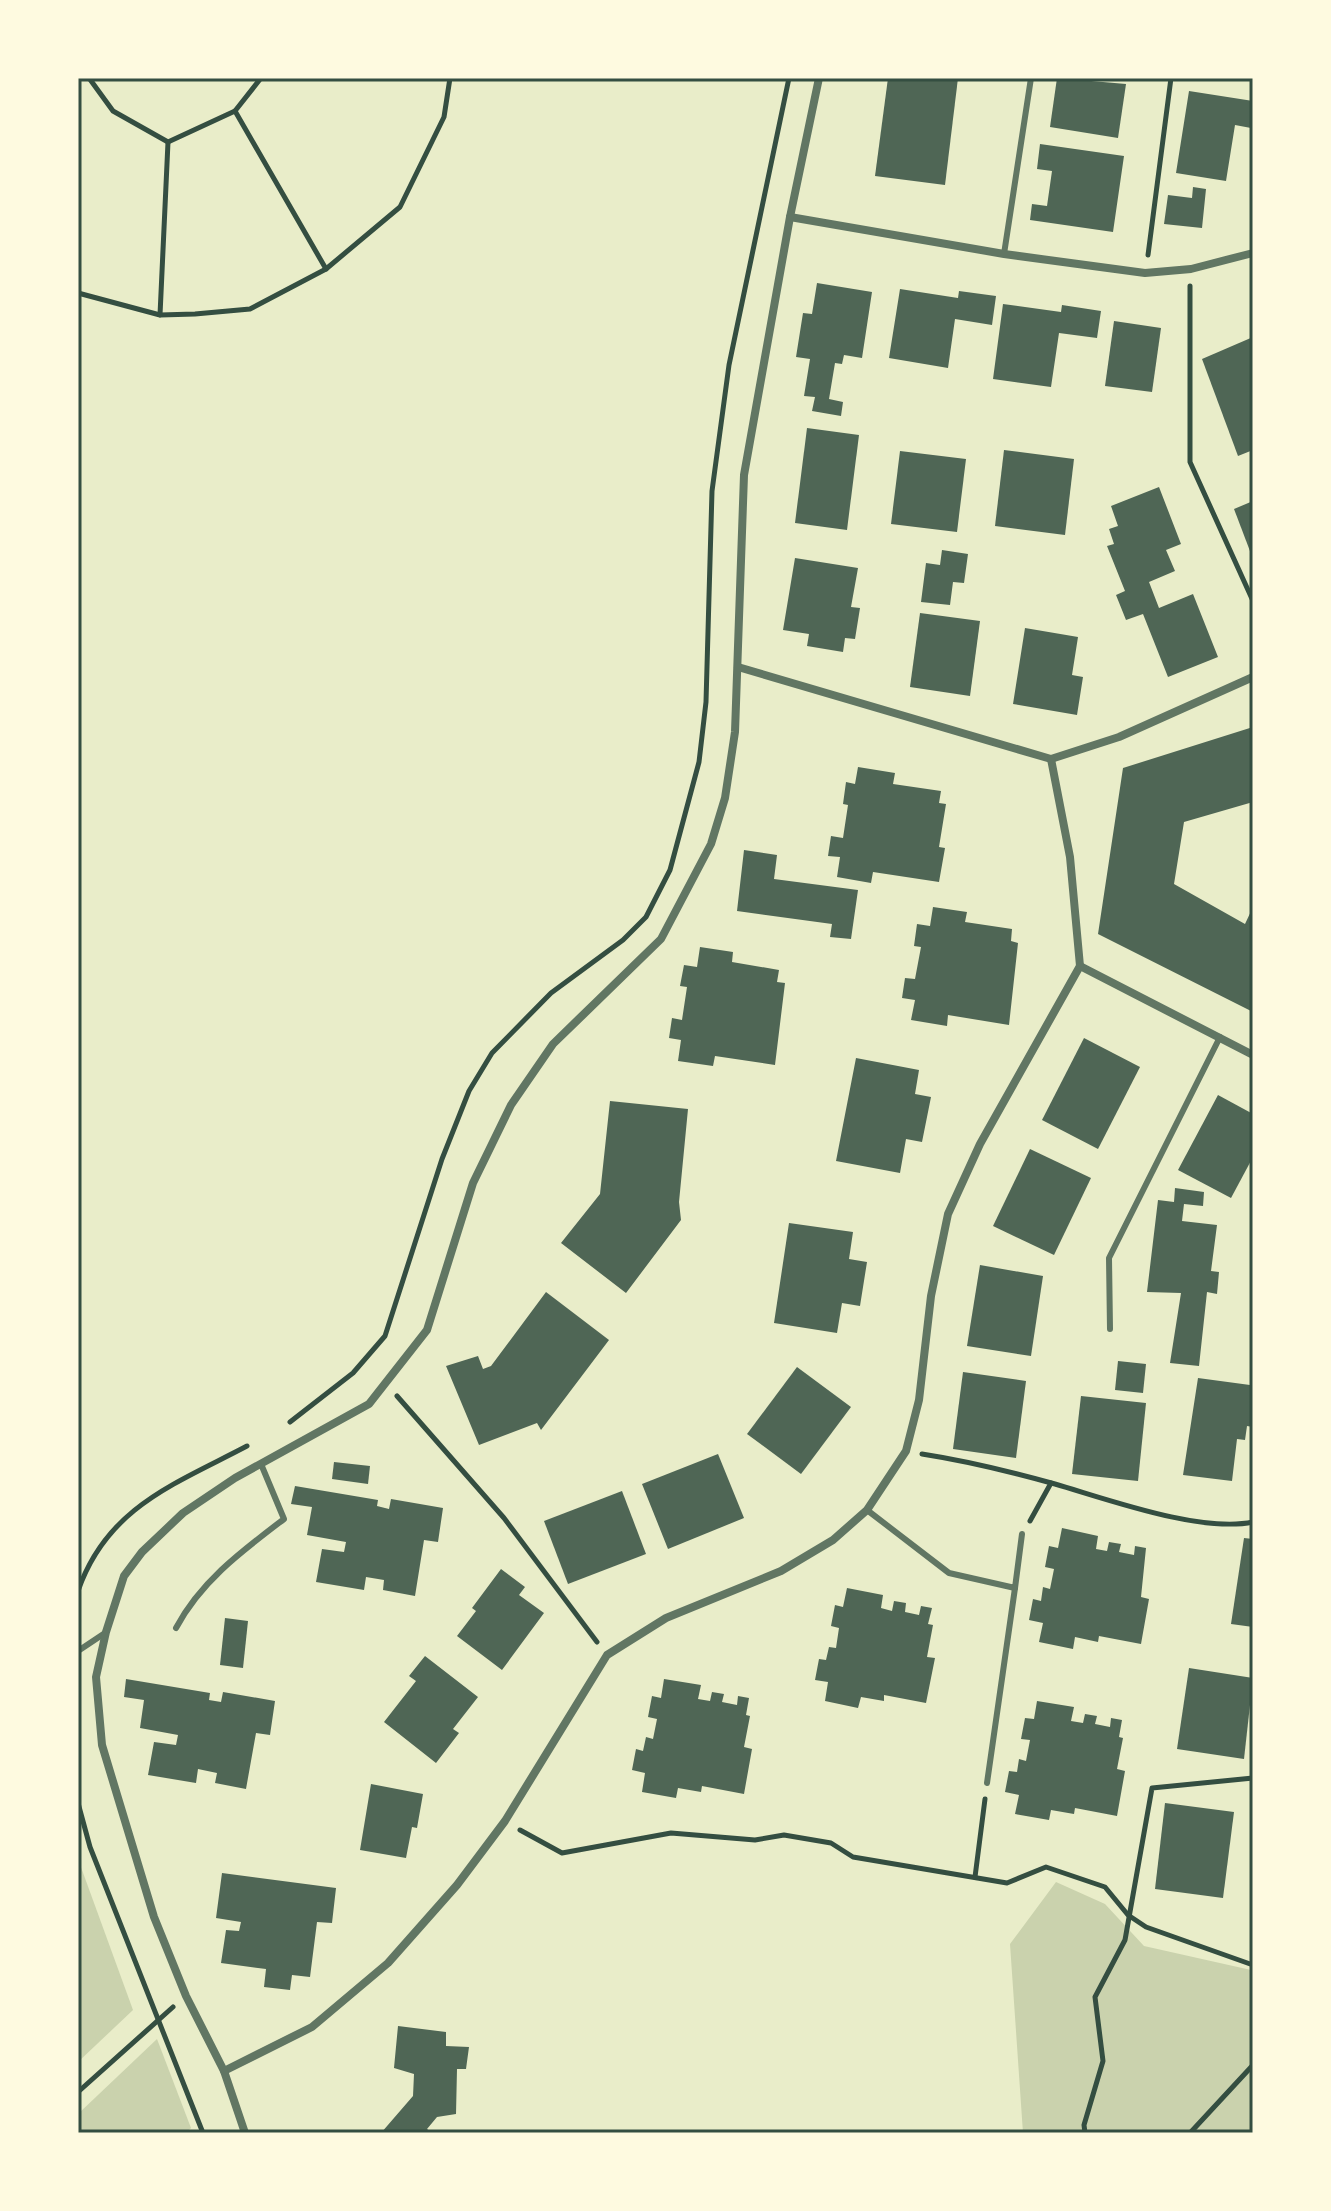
<svg xmlns="http://www.w3.org/2000/svg" width="1331" height="2211" font-family="Mulish,sans-serif">
<rect width="100%" height="100%" fill="#e9edc9"/>
<!-- green -->
<g fill="#cad2ad">
<path d="M 78,1859 L 133,2010 L 78,2062 Z"/>
<path d="M 1056,1882 L 1105,1904 L 1144,1946 L 1251,1970 L 1253,2133 L 1023,2133 L 1010,1944 Z"/>
<path d="M 157,2039 L 191,2128 L 186,2133 L 78,2133 L 78,2114 Z"/>
</g>
<!-- building -->
<g fill="#4f6655">
<path d="M 888,78 L 958,78 L 945,185 L 875,176 Z"/>
<path d="M 1057,78 L 1126,84 L 1118,138 L 1050,127 Z"/>
<path d="M 1189,91 L 1253,101 L 1251,128 L 1235,125 L 1226,181 L 1176,173 Z"/>
<path d="M 1040,144 L 1124,156 L 1113,232 L 1030,220 L 1032,204 L 1047,206 L 1052,171 L 1037,169 Z"/>
<path d="M 1193,187 L 1206,189 L 1202,228 L 1164,224 L 1168,195 L 1192,198 Z"/>
<path d="M 817,283 L 872,292 L 862,358 L 844,355 L 842,364 L 835,363 L 829,399 L 843,402 L 841,416 L 812,411 L 815,397 L 804,396 L 810,359 L 796,357 L 803,313 L 812,314 Z"/>
<path d="M 900,289 L 958,298 L 959,291 L 996,296 L 992,325 L 955,319 L 948,368 L 889,358 Z"/>
<path d="M 1003,304 L 1061,312 L 1062,305 L 1101,311 L 1097,338 L 1059,333 L 1051,387 L 993,379 Z"/>
<path d="M 1114,321 L 1161,328 L 1152,392 L 1105,386 Z"/>
<path d="M 1253,337 L 1253,450 L 1238,456 L 1202,359 Z"/>
<path d="M 807,428 L 859,435 L 847,530 L 795,523 Z"/>
<path d="M 1004,450 L 1074,459 L 1065,535 L 995,526 Z"/>
<path d="M 900,451 L 966,459 L 957,532 L 891,524 Z"/>
<path d="M 1159,487 L 1181,544 L 1166,550 L 1175,571 L 1149,582 L 1159,608 L 1193,594 L 1218,657 L 1168,677 L 1143,614 L 1126,620 L 1116,595 L 1125,591 L 1107,546 L 1114,544 L 1109,529 L 1118,526 L 1111,506 Z"/>
<path d="M 1253,501 L 1253,559 L 1234,509 Z"/>
<path d="M 942,550 L 968,554 L 964,583 L 953,582 L 950,605 L 921,602 L 926,563 L 940,565 Z"/>
<path d="M 795,558 L 858,568 L 851,607 L 860,608 L 855,639 L 845,638 L 843,652 L 807,646 L 809,634 L 783,630 Z"/>
<path d="M 920,613 L 980,621 L 970,696 L 910,687 Z"/>
<path d="M 1025,628 L 1078,637 L 1072,675 L 1083,677 L 1077,715 L 1013,704 Z"/>
<path d="M 1253,727 L 1253,802 L 1184,822 L 1174,884 L 1245,924 L 1253,907 L 1253,1012 L 1098,934 L 1123,768 Z"/>
<path d="M 858,767 L 895,773 L 893,784 L 941,791 L 939,803 L 946,804 L 939,847 L 945,848 L 939,882 L 873,872 L 871,883 L 837,877 L 840,857 L 828,856 L 831,836 L 843,838 L 848,805 L 843,804 L 846,782 L 855,784 Z"/>
<path d="M 744,850 L 777,855 L 774,879 L 858,890 L 851,939 L 830,937 L 832,924 L 737,911 Z"/>
<path d="M 933,907 L 967,912 L 965,922 L 1012,929 L 1011,941 L 1018,943 L 1009,1025 L 948,1015 L 947,1026 L 911,1020 L 915,1000 L 902,998 L 905,978 L 915,979 L 921,947 L 914,946 L 917,924 L 930,926 Z"/>
<path d="M 700,947 L 733,952 L 732,962 L 779,970 L 777,982 L 785,983 L 775,1065 L 715,1056 L 713,1066 L 678,1061 L 681,1040 L 669,1038 L 672,1018 L 682,1020 L 687,987 L 680,986 L 684,965 L 697,967 Z"/>
<path d="M 1084,1038 L 1140,1067 L 1098,1149 L 1042,1120 Z"/>
<path d="M 856,1058 L 919,1070 L 915,1094 L 931,1097 L 922,1142 L 906,1139 L 900,1173 L 836,1161 Z"/>
<path d="M 1218,1095 L 1253,1114 L 1253,1157 L 1231,1198 L 1178,1170 Z"/>
<path d="M 610,1101 L 688,1109 L 679,1202 L 681,1220 L 626,1293 L 561,1243 L 600,1194 Z"/>
<path d="M 1030,1149 L 1091,1178 L 1054,1255 L 993,1226 Z"/>
<path d="M 1175,1188 L 1204,1192 L 1203,1206 L 1184,1204 L 1182,1221 L 1217,1225 L 1211,1271 L 1219,1272 L 1217,1294 L 1207,1292 L 1199,1366 L 1170,1363 L 1181,1293 L 1147,1292 L 1158,1200 L 1174,1202 Z"/>
<path d="M 789,1223 L 853,1232 L 849,1259 L 867,1262 L 860,1306 L 842,1303 L 837,1333 L 774,1323 Z"/>
<path d="M 980,1265 L 1043,1276 L 1031,1356 L 967,1346 Z"/>
<path d="M 546,1292 L 609,1340 L 541,1430 L 537,1423 L 479,1445 L 446,1366 L 478,1356 L 483,1369 L 491,1366 Z"/>
<path d="M 1118,1361 L 1146,1364 L 1143,1393 L 1115,1390 Z"/>
<path d="M 797,1367 L 851,1407 L 801,1474 L 747,1434 Z"/>
<path d="M 963,1372 L 1026,1381 L 1016,1458 L 953,1449 Z"/>
<path d="M 1198,1378 L 1250,1385 L 1253,1427 L 1247,1426 L 1245,1440 L 1237,1439 L 1232,1481 L 1183,1475 Z"/>
<path d="M 1081,1396 L 1146,1403 L 1138,1481 L 1072,1474 Z"/>
<path d="M 718,1454 L 744,1518 L 668,1549 L 642,1484 Z"/>
<path d="M 334,1462 L 370,1466 L 368,1484 L 332,1479 Z"/>
<path d="M 295,1486 L 378,1500 L 377,1506 L 389,1509 L 391,1499 L 443,1508 L 438,1542 L 424,1540 L 415,1596 L 383,1590 L 384,1580 L 366,1577 L 364,1590 L 316,1582 L 322,1549 L 344,1552 L 346,1542 L 307,1535 L 312,1507 L 291,1504 Z"/>
<path d="M 622,1491 L 646,1554 L 568,1584 L 544,1521 Z"/>
<path d="M 1062,1528 L 1098,1536 L 1096,1549 L 1107,1551 L 1109,1542 L 1121,1544 L 1119,1552 L 1134,1555 L 1135,1546 L 1146,1548 L 1141,1597 L 1149,1599 L 1141,1644 L 1099,1636 L 1098,1642 L 1075,1637 L 1073,1649 L 1039,1642 L 1043,1623 L 1029,1620 L 1033,1599 L 1041,1601 L 1043,1587 L 1050,1589 L 1054,1569 L 1045,1567 L 1049,1546 L 1058,1548 Z"/>
<path d="M 1244,1538 L 1253,1539 L 1253,1627 L 1231,1624 Z"/>
<path d="M 501,1569 L 525,1587 L 519,1595 L 544,1613 L 502,1670 L 457,1636 L 476,1611 L 472,1608 Z"/>
<path d="M 847,1588 L 883,1595 L 881,1608 L 892,1611 L 894,1601 L 906,1603 L 905,1612 L 919,1615 L 921,1606 L 932,1608 L 928,1624 L 933,1625 L 927,1657 L 935,1658 L 926,1703 L 884,1695 L 884,1701 L 861,1697 L 858,1708 L 825,1701 L 828,1682 L 815,1680 L 819,1659 L 826,1660 L 829,1647 L 836,1648 L 839,1628 L 831,1626 L 835,1605 L 843,1607 Z"/>
<path d="M 225,1618 L 248,1621 L 243,1668 L 220,1665 Z"/>
<path d="M 425,1656 L 478,1697 L 453,1729 L 459,1733 L 436,1763 L 384,1722 L 416,1681 L 409,1676 Z"/>
<path d="M 1189,1668 L 1253,1678 L 1244,1759 L 1177,1749 Z"/>
<path d="M 126,1679 L 210,1693 L 209,1700 L 221,1702 L 223,1692 L 275,1701 L 270,1735 L 256,1733 L 246,1789 L 215,1783 L 217,1773 L 198,1769 L 196,1783 L 148,1775 L 154,1742 L 176,1745 L 178,1735 L 140,1728 L 144,1700 L 124,1697 Z"/>
<path d="M 664,1679 L 701,1685 L 698,1699 L 710,1701 L 712,1692 L 724,1694 L 722,1702 L 737,1705 L 738,1696 L 749,1698 L 746,1715 L 750,1716 L 744,1747 L 752,1749 L 744,1794 L 702,1786 L 701,1792 L 678,1788 L 676,1798 L 642,1792 L 645,1773 L 632,1770 L 636,1749 L 643,1751 L 646,1737 L 653,1739 L 657,1719 L 648,1717 L 652,1696 L 661,1698 Z"/>
<path d="M 1037,1701 L 1074,1707 L 1071,1721 L 1083,1723 L 1085,1714 L 1097,1716 L 1095,1724 L 1110,1727 L 1111,1718 L 1122,1720 L 1119,1737 L 1123,1738 L 1117,1769 L 1125,1771 L 1117,1816 L 1075,1808 L 1074,1814 L 1051,1810 L 1049,1820 L 1015,1814 L 1019,1795 L 1005,1792 L 1009,1771 L 1017,1772 L 1019,1759 L 1026,1761 L 1030,1740 L 1021,1739 L 1025,1718 L 1034,1719 Z"/>
<path d="M 371,1784 L 423,1794 L 417,1828 L 412,1827 L 406,1858 L 360,1850 Z"/>
<path d="M 1165,1803 L 1234,1812 L 1223,1898 L 1155,1889 Z"/>
<path d="M 222,1873 L 336,1888 L 332,1923 L 317,1922 L 310,1977 L 292,1975 L 290,1990 L 264,1987 L 266,1969 L 221,1963 L 226,1930 L 239,1931 L 241,1922 L 216,1918 Z"/>
<path d="M 398,2026 L 446,2032 L 446,2046 L 469,2047 L 466,2069 L 457,2069 L 456,2114 L 437,2117 L 427,2129 L 432,2133 L 381,2133 L 413,2096 L 414,2074 L 394,2068 Z"/>
</g>
<g fill="none" stroke-linecap="round" stroke-linejoin="round">
<!-- path -->
<g stroke="#344e41" stroke-width="5">
<path d="M 89,78 L 113,111 L 168,142 L 235,111 L 261,78"/>
<path d="M 235,111 L 326,269"/>
<path d="M 1148,255 L 1171,78"/>
<path d="M 1190,286 L 1190,462 L 1253,601"/>
<path d="M 78,293 L 160,315 L 195,314 L 250,309 L 326,269 L 400,207 L 444,117 L 450,78"/>
<path d="M 160,315 L 168,142"/>
<path d="M 397,1396 L 504,1518 L 597,1642"/>
<path d="M 290,1422 L 353,1373 L 385,1336 L 442,1159 L 469,1091 L 492,1053 L 551,993 L 623,940 L 646,917 L 670,870 L 699,762 L 706,702 L 712,491 L 729,365 L 789,78"/>
<path d="M 922,1454 C 967,1461 1012,1472 1055,1484 C 1107,1499 1200,1533 1253,1522"/>
<path d="M 1030,1521 L 1051,1483"/>
<path d="M 78,1591 C 107,1507 175,1484 247,1446"/>
<path d="M 78,1803 L 90,1847 L 203,2133"/>
<path d="M 520,1830 L 562,1853 L 671,1833 L 755,1840 L 784,1835 L 831,1843 L 853,1857 L 1007,1883 L 1046,1867 L 1105,1887 L 1128,1915 L 1146,1927 L 1253,1965"/>
<path d="M 975,1877 L 985,1799"/>
<path d="M 78,2092 L 173,2007"/>
<path d="M 1085,2133 L 1084,2125 L 1103,2061 L 1095,1997 L 1125,1940 L 1152,1788 L 1253,1778"/>
<path d="M 1190,2133 L 1253,2065"/>
</g>
<!-- service -->
<g stroke="#617663" stroke-width="6">
<path d="M 1004,254 L 1031,78"/>
<path d="M 1110,1329 L 1109,1258 L 1220,1037"/>
<path d="M 867,1510 L 949,1573 L 1015,1588 L 1022,1534"/>
<path d="M 176,1628 C 201,1581 242,1551 284,1519 L 261,1464"/>
<path d="M 78,1651 L 105,1633"/>
<path d="M 987,1783 L 1015,1588"/>
</g>
<!-- minor -->
<g stroke="#617663" stroke-width="8">
<path d="M 790,217 L 1004,254 L 1145,273 L 1191,269 L 1253,253"/>
<path d="M 738,667 L 1051,759 L 1119,737 L 1253,677"/>
<path d="M 1080,966 L 1253,1055"/>
<path d="M 224,2071 L 312,2027 L 388,1963 L 457,1885 L 505,1821 L 607,1655 L 666,1618 L 781,1571 L 833,1540 L 867,1510 L 906,1451 L 919,1400 L 931,1296 L 948,1214 L 980,1144 L 1080,966 L 1070,857 L 1051,759"/>
<path d="M 245,2133 L 224,2071 L 186,1996 L 154,1917 L 102,1745 L 96,1677 L 106,1632 L 124,1576 L 142,1552 L 183,1513 L 235,1478 L 369,1404 L 427,1330 L 473,1183 L 511,1105 L 553,1044 L 661,939 L 711,844 L 725,798 L 735,732 L 744,475 L 790,217 L 819,78"/>
</g>
</g>
<!-- border -->
<rect width="1331" height="2211" fill="none" stroke="#fefae0" stroke-width="160"/>
<rect x="80" y="80" width="1171" height="2051" fill="none" stroke="#344e41" stroke-width="3"/>
</svg>
